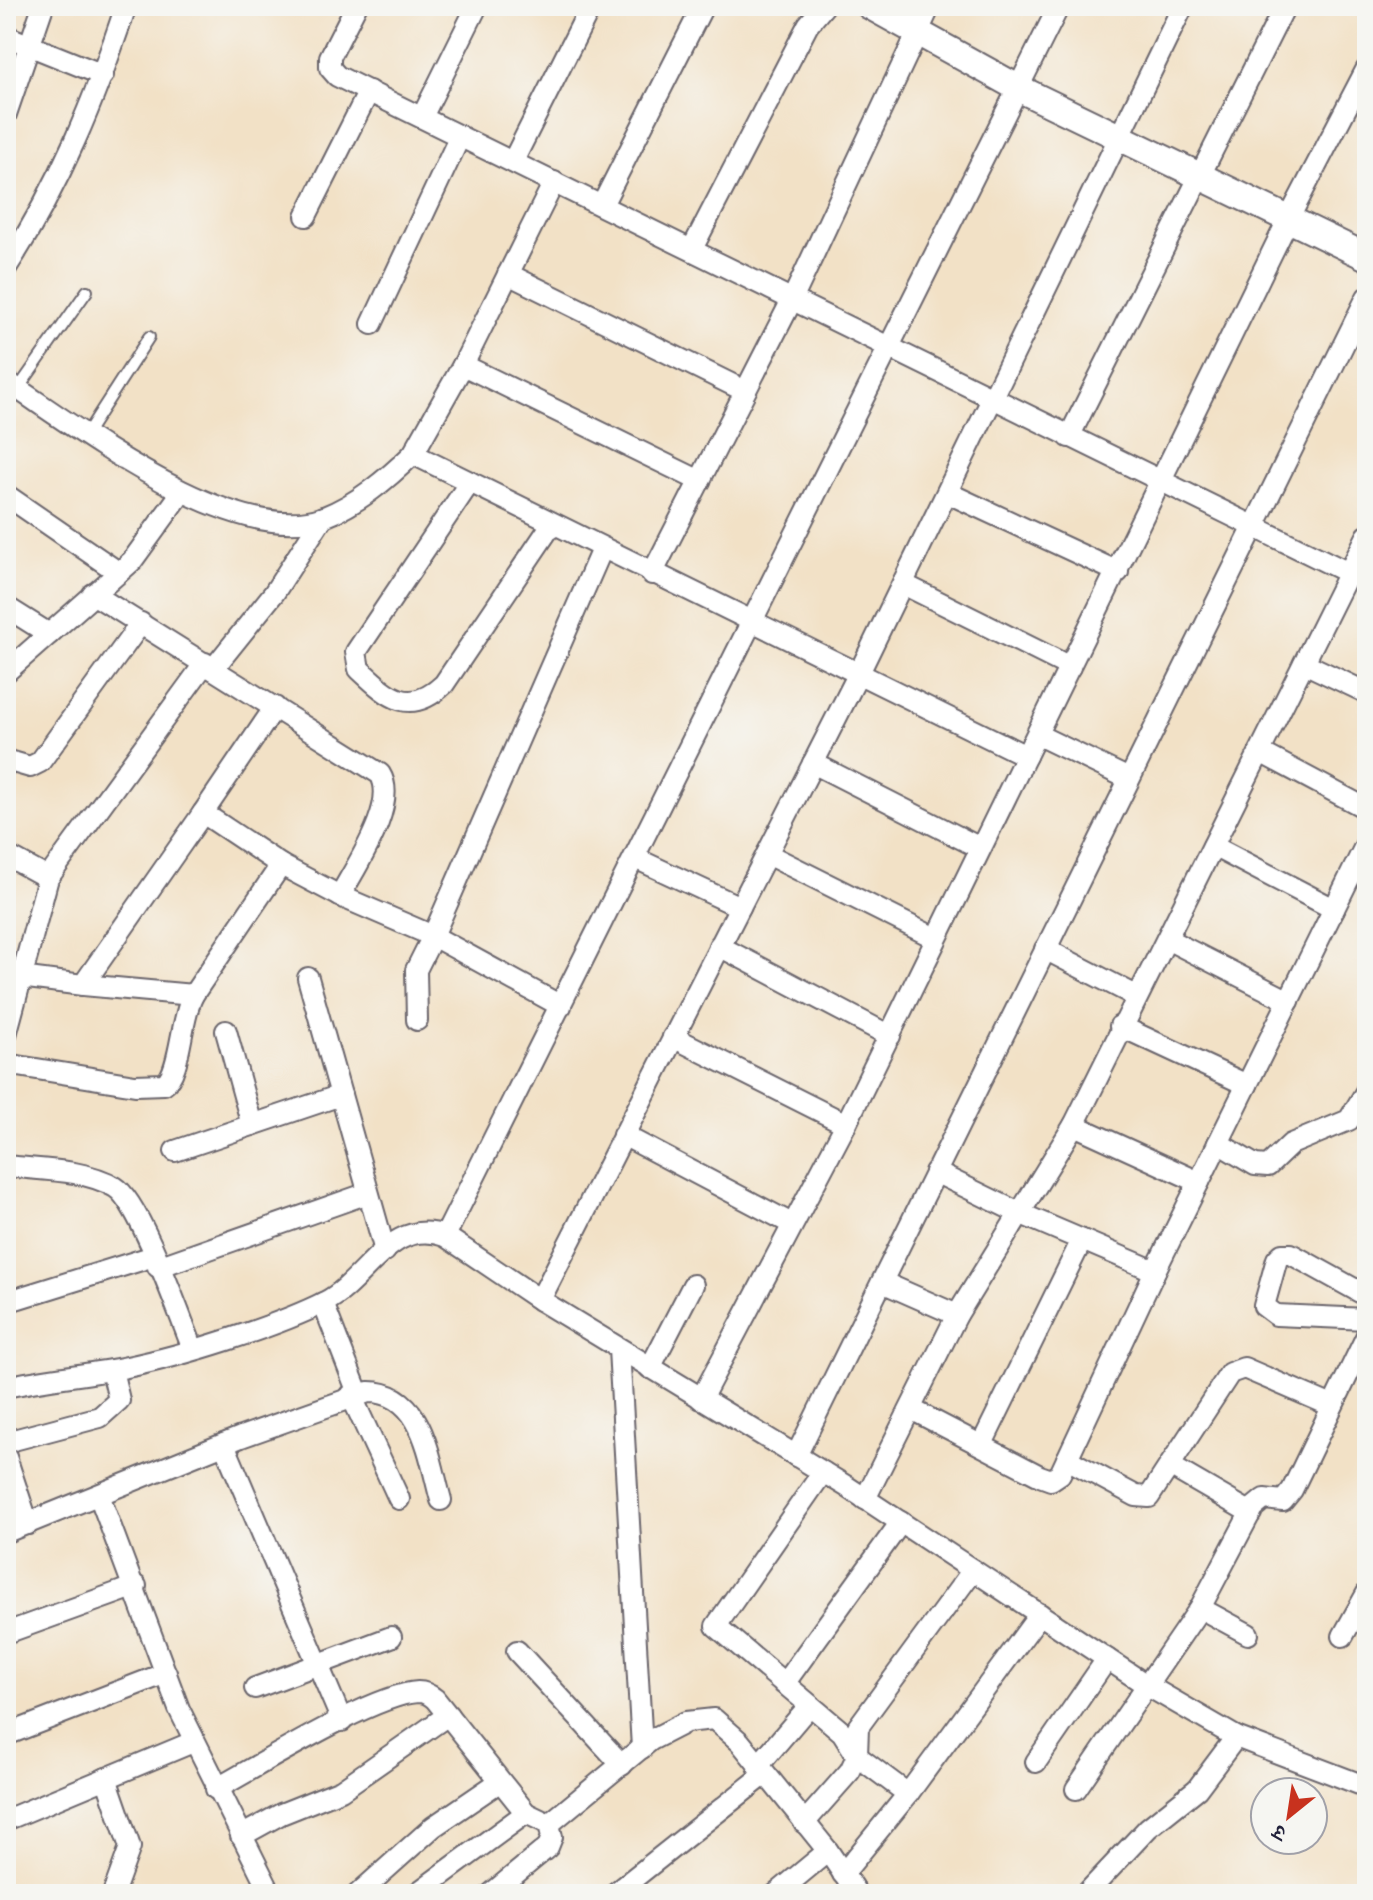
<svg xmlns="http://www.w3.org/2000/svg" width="1373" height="1900" font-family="'IM FELL DW Pica','Noto Serif Devanagari',serif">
<rect width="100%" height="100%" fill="#f6f6f2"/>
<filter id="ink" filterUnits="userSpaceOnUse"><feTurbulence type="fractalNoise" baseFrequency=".0125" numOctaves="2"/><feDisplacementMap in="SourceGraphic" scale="16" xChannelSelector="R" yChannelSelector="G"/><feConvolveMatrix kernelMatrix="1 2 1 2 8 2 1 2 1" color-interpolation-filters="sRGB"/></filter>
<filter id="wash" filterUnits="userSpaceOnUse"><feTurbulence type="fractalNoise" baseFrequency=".006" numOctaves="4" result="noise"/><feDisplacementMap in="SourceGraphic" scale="32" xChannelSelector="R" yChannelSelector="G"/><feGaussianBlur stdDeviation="1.8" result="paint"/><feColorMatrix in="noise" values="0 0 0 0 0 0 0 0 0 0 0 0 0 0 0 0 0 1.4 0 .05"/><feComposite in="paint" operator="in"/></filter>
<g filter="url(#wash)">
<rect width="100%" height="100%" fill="#f2e1c6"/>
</g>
<g filter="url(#ink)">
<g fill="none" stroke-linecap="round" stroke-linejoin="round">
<!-- service casing -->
<g stroke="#6b656c" stroke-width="14">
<g id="service">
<path d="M 18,389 L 87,291"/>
<path d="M 87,433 L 149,337"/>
</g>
</g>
<!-- minor casing -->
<g stroke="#6b656c" stroke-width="24">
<g id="minor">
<path d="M 356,6 L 330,57 L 330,68 L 337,76 L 1367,582"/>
<path d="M 6,36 L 103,75"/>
<path d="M 6,114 L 43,6"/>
<path d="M 422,117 L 477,6"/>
<path d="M 513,161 L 591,6"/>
<path d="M 554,182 L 463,365 L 413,454 L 1026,756"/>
<path d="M 602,205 L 703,6"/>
<path d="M 306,216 L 369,91"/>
<path d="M 692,249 L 808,25 L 824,6"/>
<path d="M 6,268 C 60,185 95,99 126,6"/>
<path d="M 508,274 L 745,391"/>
<path d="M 372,324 L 460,136"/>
<path d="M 463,365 L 700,481"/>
<path d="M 6,381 C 79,429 234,549 324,517 C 358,504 388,478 413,454"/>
<path d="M 1069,437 L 1283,10"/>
<path d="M 470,482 L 356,652 L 359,669 C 389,697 409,717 444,684 L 552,524"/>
<path d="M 948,493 L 1118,572"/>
<path d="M 6,495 L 118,572"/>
<path d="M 652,574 L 793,298 L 930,6"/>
<path d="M 903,584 L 1070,667"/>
<path d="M 93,594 L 380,774 C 399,804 355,867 340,896 L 433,936 L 416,970 L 417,1020"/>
<path d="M 6,607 L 49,634"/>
<path d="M 1304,663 L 1367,693"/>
<path d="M 213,669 L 274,593 L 323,517"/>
<path d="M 6,672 L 132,561 L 182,492"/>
<path d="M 275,707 L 203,813 L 281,865 L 340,896"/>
<path d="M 1038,735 L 1129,779"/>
<path d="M 1260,752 L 1367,809"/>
<path d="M 6,760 L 30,767 L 40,762 L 141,623"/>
<path d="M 813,763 L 980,848"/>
<path d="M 1213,846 L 1334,909"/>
<path d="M 767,854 L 935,938"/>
<path d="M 6,855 L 48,878"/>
<path d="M 635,858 L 740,907"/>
<path d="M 1167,939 L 1289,1001"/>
<path d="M 719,946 L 890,1036"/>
<path d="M 1045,949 L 1136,996"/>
<path d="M 20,977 L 83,985 L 203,813"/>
<path d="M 308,978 L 385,1251"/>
<path d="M 83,985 L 193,995 L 281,865"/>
<path d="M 561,1006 L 433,936 L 602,549"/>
<path d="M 1120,1026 L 1247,1085"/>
<path d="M 226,1031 L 252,1125"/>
<path d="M 6,1035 L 48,878 L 205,663"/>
<path d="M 673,1037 L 846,1124 L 1289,218 L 1366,70"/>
<path d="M 6,1064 L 135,1085 L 164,1084 C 181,1073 180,1020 193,995"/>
<path d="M 1074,1125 L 1199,1182"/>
<path d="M 623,1135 L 792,1224"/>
<path d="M 1218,1143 L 1255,1165 L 1268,1166 L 1291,1144 L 1349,1120 L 1367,1090"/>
<path d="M 175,1151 L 341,1095"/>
<path d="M 6,1166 C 41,1170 85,1169 115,1187 C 140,1202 180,1317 193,1349"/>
<path d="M 935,1172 L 1019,1213 L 1155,1271"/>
<path d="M 445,1236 L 1059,6"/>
<path d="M 158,1267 L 368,1193"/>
<path d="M 882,1282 L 957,1315"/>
<path d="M 1367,1296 L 1291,1254 L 1282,1254 L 1277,1259 L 1264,1306 L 1276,1315 L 1367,1319"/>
<path d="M 540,1300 L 858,675 L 1183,6"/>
<path d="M 6,1302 L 154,1256"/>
<path d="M 323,1303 L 358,1393"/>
<path d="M 619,1349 L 642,1748"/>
<path d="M 650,1368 L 693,1285"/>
<path d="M 6,1387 C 46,1378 87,1375 127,1367 C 182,1356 275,1327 325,1302 C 369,1279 390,1217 445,1236 L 540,1300 L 846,1486 L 1148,1686 L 1236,1737"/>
<path d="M 351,1395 L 399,1499"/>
<path d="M 701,1399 L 846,1124"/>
<path d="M 911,1409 L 1040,1476 L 1051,1480 L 1060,1474 L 1155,1271 L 1367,842"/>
<path d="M 6,1442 L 100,1417 L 119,1400 L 112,1370"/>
<path d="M 224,1444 L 342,1721"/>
<path d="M 982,1444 L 1082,1240"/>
<path d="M 796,1456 L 1367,297"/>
<path d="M 6,1457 L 28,1524"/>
<path d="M 1067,1459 L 1136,1496 L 1149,1497 L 1230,1373 L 1244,1368 L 1332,1406"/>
<path d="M 1170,1466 L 1251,1513"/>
<path d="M 823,1472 L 716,1626 L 842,1732 L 857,1756 L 908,1794"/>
<path d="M 99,1495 L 179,1709 L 271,1894"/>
<path d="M 865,1499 L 957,1315 L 1074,1125 L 1367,536"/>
<path d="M 6,1532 L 241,1437 L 368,1392 C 423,1391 429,1458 441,1500"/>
<path d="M 1200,1608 L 1248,1634"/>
<path d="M 6,1633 L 136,1586"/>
<path d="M 1343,1636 L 1367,1593"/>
<path d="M 517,1651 L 622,1765"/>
<path d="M 784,1684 L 901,1522"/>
<path d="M 255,1688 L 391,1637"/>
<path d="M 6,1735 L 166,1673"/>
<path d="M 1036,1762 L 1107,1659"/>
<path d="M 758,1766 L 809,1706"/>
<path d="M 106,1778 L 130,1847 L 113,1894"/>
<path d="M 216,1789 C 260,1765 374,1694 418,1692 C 425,1692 429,1694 435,1699 L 526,1813 L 549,1824 L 651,1740 L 686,1722 L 714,1719 L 740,1742 L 828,1851 L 857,1894"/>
<path d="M 1076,1789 L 1200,1608 L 1253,1508 L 1264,1499 L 1283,1501 L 1292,1490 L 1367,1335"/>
<path d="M 6,1820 L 193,1742"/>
<path d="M 804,1823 L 850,1771 L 857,1756 L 858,1727 L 973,1570"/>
<path d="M 241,1836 L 281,1814 L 341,1790 L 448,1715"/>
<path d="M 843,1874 L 908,1794 L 1040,1614"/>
<path d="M 358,1894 L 433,1827 L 499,1782"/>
<path d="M 416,1894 L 526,1813"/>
<path d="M 491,1894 L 548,1847 L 552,1837 L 549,1824"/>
<path d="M 614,1894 L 764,1775"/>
<path d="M 776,1894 L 828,1851"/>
<path d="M 1086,1894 L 1148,1828 L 1197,1789 L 1236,1737 L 1367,1787"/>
</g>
</g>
<!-- tertiary casing -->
<g stroke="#6b656c" stroke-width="30">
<path id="tertiary" d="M 870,6 L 1020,89 L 1367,257"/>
</g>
<!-- service -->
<use href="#service" stroke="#fff" stroke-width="10"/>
<!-- minor -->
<use href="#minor" stroke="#fff" stroke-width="20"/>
<!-- tertiary -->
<use href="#tertiary" stroke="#fff" stroke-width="26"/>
</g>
</g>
<!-- margin -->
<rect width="1373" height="1900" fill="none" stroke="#f6f6f2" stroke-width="32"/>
<!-- north arrow -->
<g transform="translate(1289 1816) rotate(210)"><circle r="38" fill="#f6f6f2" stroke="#a1a1a9" stroke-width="2"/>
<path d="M0-6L14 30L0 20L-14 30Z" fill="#c8321e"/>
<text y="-12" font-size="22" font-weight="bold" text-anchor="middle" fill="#22223b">उ</text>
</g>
</svg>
